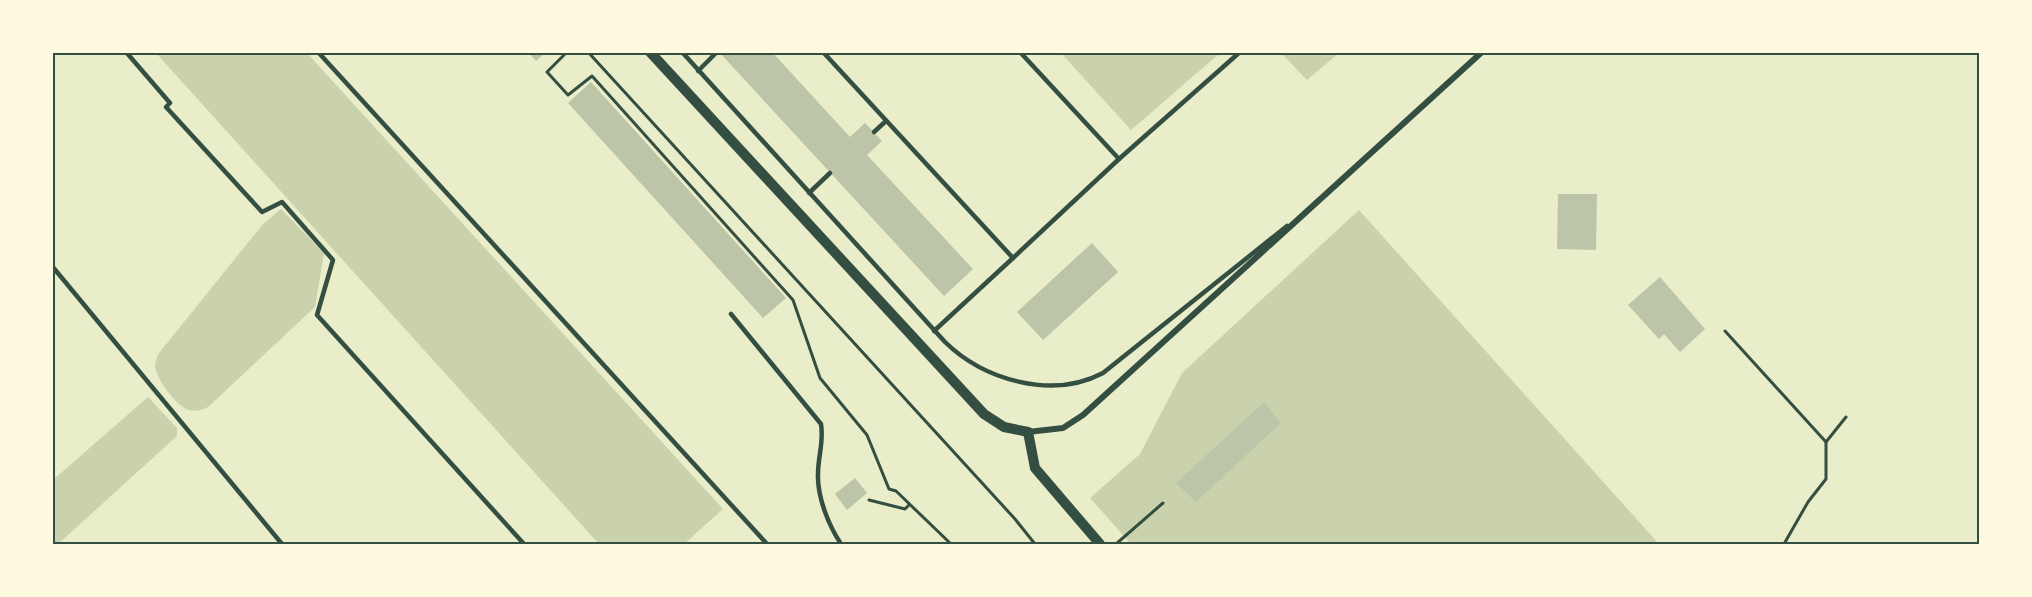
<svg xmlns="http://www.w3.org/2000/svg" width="2032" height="597" font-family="'Sofia Sans Condensed',sans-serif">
<rect width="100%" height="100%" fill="#e9edc9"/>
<!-- green -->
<g fill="#cad2ad">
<path d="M 156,53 L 307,53 L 723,509 L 684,544 L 599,544 Z"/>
<path d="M 1061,53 L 1220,53 L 1131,130 Z"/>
<path d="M 1281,53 L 1339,53 L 1307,80 Z"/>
<path d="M 281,209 L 324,253 L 315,307 L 208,407 C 202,410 196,412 189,410 C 177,407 156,379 155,366 C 155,362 157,357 159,353 L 263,224 Z"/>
<path d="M 1359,210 L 1659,544 L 1131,544 L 1090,498 L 1140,454 L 1182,373 Z"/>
<path d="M 148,397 L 177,428 L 177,436 L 58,544 L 53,544 L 53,480 Z"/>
</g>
<!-- building -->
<g fill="#bcc5a7">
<path d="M 528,52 L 546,52 L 536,61 Z"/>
<path d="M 719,52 L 772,52 L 850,137 L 865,123 L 882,141 L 867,155 L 973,269 L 944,296 Z"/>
<path d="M 591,82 L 786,298 L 763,318 L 568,103 Z"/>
<path d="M 1558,194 L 1597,194 L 1596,250 L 1557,249 Z"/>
<path d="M 1092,243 L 1118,272 L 1043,340 L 1017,312 Z"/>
<path d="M 1660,277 L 1705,329 L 1680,352 L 1664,334 L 1659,339 L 1628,305 Z"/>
<path d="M 1264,402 L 1281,423 L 1196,502 L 1176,483 Z"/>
<path d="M 855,478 L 867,493 L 847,510 L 835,494 Z"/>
</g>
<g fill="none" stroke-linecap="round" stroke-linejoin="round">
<!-- path -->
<g stroke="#344e41" stroke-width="3">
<path d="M 567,52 L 547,72 L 568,95 L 592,76 L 793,300 L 820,378 L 867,435 L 889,489 L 896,491 L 951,544"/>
<path d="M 588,52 L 1015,519 L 1035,544"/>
<path d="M 1725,331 L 1826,442"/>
<path d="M 869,500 L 905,509 L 909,505"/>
<path d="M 1116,544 L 1163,503"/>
<path d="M 1784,544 L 1808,502 L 1826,479 L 1826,442 L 1846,417"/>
</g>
<!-- service -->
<g stroke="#344e41" stroke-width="4.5">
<path d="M 126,52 L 170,103 L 166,107 L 262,212 L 282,202 L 333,260 L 317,315 L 524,544"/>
<path d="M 318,52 L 767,544"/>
<path d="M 682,52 L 945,342 C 984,380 1052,400 1103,373 L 1287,226"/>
<path d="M 823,52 L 1013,258 L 1119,159 L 1020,52"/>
<path d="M 698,71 L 717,52"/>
<path d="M 874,132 L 886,121"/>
<path d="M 1119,159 L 1240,52"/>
<path d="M 809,193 L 830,173"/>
<path d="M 52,266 L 282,544"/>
<path d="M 731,314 L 821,424 C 824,442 818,456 818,474 C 817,497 829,526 841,544"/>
<path d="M 934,331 L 1013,258"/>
</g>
<!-- minor -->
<path stroke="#344e41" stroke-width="6" d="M 1028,432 L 1063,428 L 1083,415 L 1482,52"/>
<!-- tertiary -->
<path stroke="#344e41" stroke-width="10" d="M 650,52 L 984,414 L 1004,427 L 1028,432 L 1035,468 L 1100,544"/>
</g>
<!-- border -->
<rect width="2032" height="597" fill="none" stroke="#fefae0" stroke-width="108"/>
<rect x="54" y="54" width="1924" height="489" fill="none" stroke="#344e41" stroke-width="2"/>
</svg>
